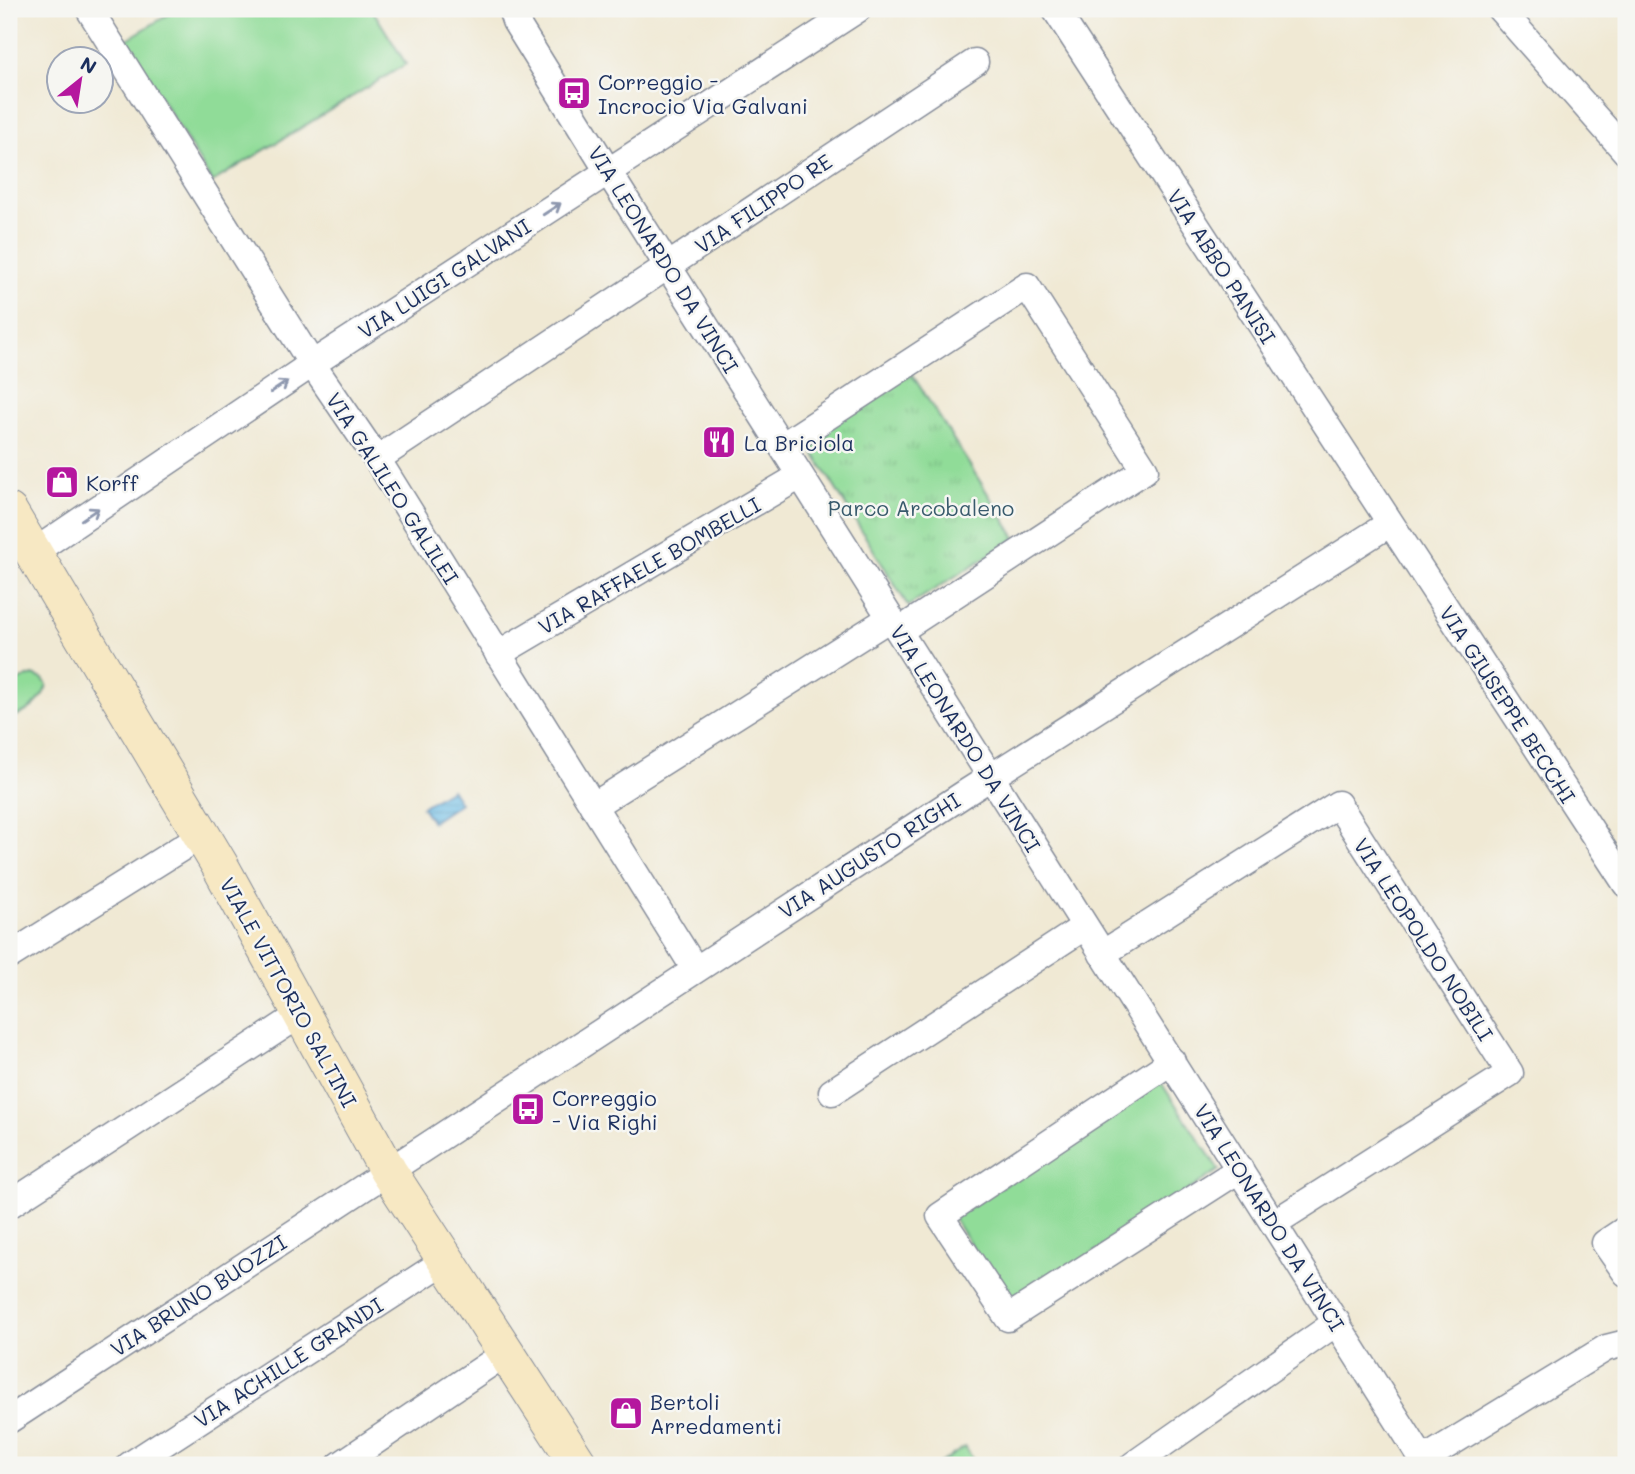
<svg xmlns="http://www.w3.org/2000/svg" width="1635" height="1474" font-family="Mali,sans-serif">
<defs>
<pattern id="park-tufts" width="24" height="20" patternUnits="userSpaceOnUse" patternTransform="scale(1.75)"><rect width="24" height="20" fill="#90dc98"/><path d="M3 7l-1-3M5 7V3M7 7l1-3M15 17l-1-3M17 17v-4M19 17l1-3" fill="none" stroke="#7cbd85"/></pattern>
<pattern id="water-rules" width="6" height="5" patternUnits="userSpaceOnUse" patternTransform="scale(1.75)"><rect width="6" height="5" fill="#6abce6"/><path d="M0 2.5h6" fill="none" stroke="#5699be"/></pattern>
</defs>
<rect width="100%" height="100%" fill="#f6f6f2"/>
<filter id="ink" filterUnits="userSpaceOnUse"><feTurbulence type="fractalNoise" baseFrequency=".0143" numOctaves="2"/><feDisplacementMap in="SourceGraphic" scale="14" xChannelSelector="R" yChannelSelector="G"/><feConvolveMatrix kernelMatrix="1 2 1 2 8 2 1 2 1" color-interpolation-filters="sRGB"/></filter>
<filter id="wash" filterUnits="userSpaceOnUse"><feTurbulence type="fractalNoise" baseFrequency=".00686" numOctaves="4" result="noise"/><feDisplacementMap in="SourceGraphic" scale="28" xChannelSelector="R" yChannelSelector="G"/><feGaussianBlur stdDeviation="1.57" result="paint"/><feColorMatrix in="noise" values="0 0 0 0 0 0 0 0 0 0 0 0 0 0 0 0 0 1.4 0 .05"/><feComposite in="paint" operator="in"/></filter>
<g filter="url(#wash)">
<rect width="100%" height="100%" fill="#f0e9d4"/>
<!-- grass -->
<g fill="#90dc98" stroke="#56867b" stroke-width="2">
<path d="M 178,9 L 294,9 L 296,12 L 301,9 L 372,9 L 406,64 L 212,182 L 126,40 Z"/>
<path d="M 33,675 L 43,679 L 47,685 C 42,702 26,715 9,717 L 9,684 Z"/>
<path d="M 1160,1081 L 1219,1170 L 1012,1307 L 953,1218 Z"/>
<path d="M 965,1447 L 977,1465 L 937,1465 Z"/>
</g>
<!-- park -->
<path fill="url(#park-tufts)" stroke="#56867b" stroke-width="2" d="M 908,368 L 1016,538 L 908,606 L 802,434 Z"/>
<!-- water -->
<path fill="url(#water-rules)" stroke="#4276a2" stroke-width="2" d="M 451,789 L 460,803 L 432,822 L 422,807 Z"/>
</g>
<g filter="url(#ink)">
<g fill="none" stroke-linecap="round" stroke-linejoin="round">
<!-- street casing -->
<g stroke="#868c99" stroke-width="29">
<g id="street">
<path d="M 89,9 L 312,364 L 377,459 L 695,969"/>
<path d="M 511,9 L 515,21 L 609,173 L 1426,1465"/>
<path d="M 1055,9 L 1626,884"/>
<path d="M 1500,9 L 1626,152"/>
<path d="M 782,446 L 1027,286 L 1145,470 L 899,631"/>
<path d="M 377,459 L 975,62"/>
<path d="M 34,552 L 312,364 L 858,9"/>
<path d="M 498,654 L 800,476"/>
<path d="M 593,806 L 890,618"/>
<path d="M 1102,954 L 1338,804 L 1510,1073 L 1274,1223"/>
<path d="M 9,956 L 202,835"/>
<path d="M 1172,1061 L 940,1216 L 1008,1318 L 1240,1169"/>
<path d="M 832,1092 L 1084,927"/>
<path d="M 9,1205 L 301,1014"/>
<path d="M 1626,1229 L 1605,1243 L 1626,1273"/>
<path d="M 9,1420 L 964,794 L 1389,524"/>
<path d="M 1423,1460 L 1606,1348 L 1626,1343"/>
<path d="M 130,1465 L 446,1260"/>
<path d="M 340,1465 L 506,1353"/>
<path d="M 1133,1465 L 1337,1322"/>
</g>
</g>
<!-- secondary casing -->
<g stroke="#868c99" stroke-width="39">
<path id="secondary" d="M 9,512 L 219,864 L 388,1171 L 579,1465"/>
</g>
<!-- street -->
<use href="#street" stroke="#fff" stroke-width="26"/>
<!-- secondary -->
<use href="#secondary" stroke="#f7e8c3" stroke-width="37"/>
</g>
<!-- one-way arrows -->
<defs><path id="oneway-shaft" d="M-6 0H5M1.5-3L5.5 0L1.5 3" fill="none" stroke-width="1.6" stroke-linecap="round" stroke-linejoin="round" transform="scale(1.75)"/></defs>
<g stroke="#8d97ae">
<use href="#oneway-shaft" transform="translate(552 209) rotate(-33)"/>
<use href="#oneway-shaft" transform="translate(279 387) rotate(-34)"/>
<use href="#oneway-shaft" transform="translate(90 514) rotate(-34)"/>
</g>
</g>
<!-- icons -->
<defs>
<g id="bus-square" transform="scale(1.75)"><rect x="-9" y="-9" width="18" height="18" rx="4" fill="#b5179e" stroke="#f6f6f2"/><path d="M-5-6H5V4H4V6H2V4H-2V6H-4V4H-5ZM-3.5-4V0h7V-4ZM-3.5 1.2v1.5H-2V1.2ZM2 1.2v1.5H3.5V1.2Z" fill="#fff"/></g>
<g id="restaurant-square" transform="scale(1.75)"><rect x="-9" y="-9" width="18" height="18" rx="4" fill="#b5179e" stroke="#f6f6f2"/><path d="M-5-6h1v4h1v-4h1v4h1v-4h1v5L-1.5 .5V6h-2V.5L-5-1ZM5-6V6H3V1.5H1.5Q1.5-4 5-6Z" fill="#fff"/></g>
<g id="shop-square" transform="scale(1.75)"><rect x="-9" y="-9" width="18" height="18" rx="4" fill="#b5179e" stroke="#f6f6f2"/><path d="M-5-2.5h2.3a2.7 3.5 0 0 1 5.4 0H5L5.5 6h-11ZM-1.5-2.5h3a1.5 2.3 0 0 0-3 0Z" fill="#fff"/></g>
</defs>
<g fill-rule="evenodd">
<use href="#bus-square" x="574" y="93"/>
<use href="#restaurant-square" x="719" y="442"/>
<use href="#shop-square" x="62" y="482"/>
<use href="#bus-square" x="528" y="1109"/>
<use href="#shop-square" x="626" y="1413"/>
</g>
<g text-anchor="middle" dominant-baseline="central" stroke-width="5" stroke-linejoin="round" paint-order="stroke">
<!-- poi labels -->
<g font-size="21" fill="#1b2f5e" stroke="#f6f6f2" text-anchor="start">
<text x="598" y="81">Correggio -<tspan x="598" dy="24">Incrocio Via Galvani</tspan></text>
<text x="744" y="442">La Briciola</text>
<text x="86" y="482">Korff</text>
<text x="552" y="1097">Correggio<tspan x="552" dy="24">- Via Righi</tspan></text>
<text x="650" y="1401">Bertoli<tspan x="650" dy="24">Arredamenti</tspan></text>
</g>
<!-- street labels -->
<g font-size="21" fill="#1b2f5e" stroke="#f6f6f2">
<text transform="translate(763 203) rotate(-34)">VIA FILIPPO RE</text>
<text transform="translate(664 259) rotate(58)">VIA LEONARDO DA VINCI</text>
<text transform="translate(1222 266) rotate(57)">VIA ABBO PANISI</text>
<text transform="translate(444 278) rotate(-33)">VIA LUIGI GALVANI</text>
<text transform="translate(393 488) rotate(57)">VIA GALILEO GALILEI</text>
<text transform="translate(649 565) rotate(-30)">VIA RAFFAELE BOMBELLI</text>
<text transform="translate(1508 704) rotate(57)">VIA GIUSEPPE BECCHI</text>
<text transform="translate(966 738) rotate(58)">VIA LEONARDO DA VINCI</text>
<text transform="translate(869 855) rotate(-33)">VIA AUGUSTO RIGHI</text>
<text transform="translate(1424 939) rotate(57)">VIA LEOPOLDO NOBILI</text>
<text transform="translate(289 992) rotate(61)">VIALE VITTORIO SALTINI</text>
<text transform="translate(1270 1217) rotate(58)">VIA LEONARDO DA VINCI</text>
<text transform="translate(198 1295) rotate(-33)">VIA BRUNO BUOZZI</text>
<text transform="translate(288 1362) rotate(-33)">VIA ACHILLE GRANDI</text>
</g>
<!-- park labels -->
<g font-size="21" fill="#385a6c" stroke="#f6f6f2">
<text x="921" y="507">Parco Arcobaleno</text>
</g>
</g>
<!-- margin -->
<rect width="1635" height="1474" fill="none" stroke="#f6f6f2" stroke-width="35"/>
<!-- north arrow -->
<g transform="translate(80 80) rotate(30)"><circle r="33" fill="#f6f6f2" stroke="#9ea6b7" stroke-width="2"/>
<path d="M0-5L12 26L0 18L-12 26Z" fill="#b5179e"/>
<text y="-10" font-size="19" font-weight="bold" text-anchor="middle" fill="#1b2f5e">N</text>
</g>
</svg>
